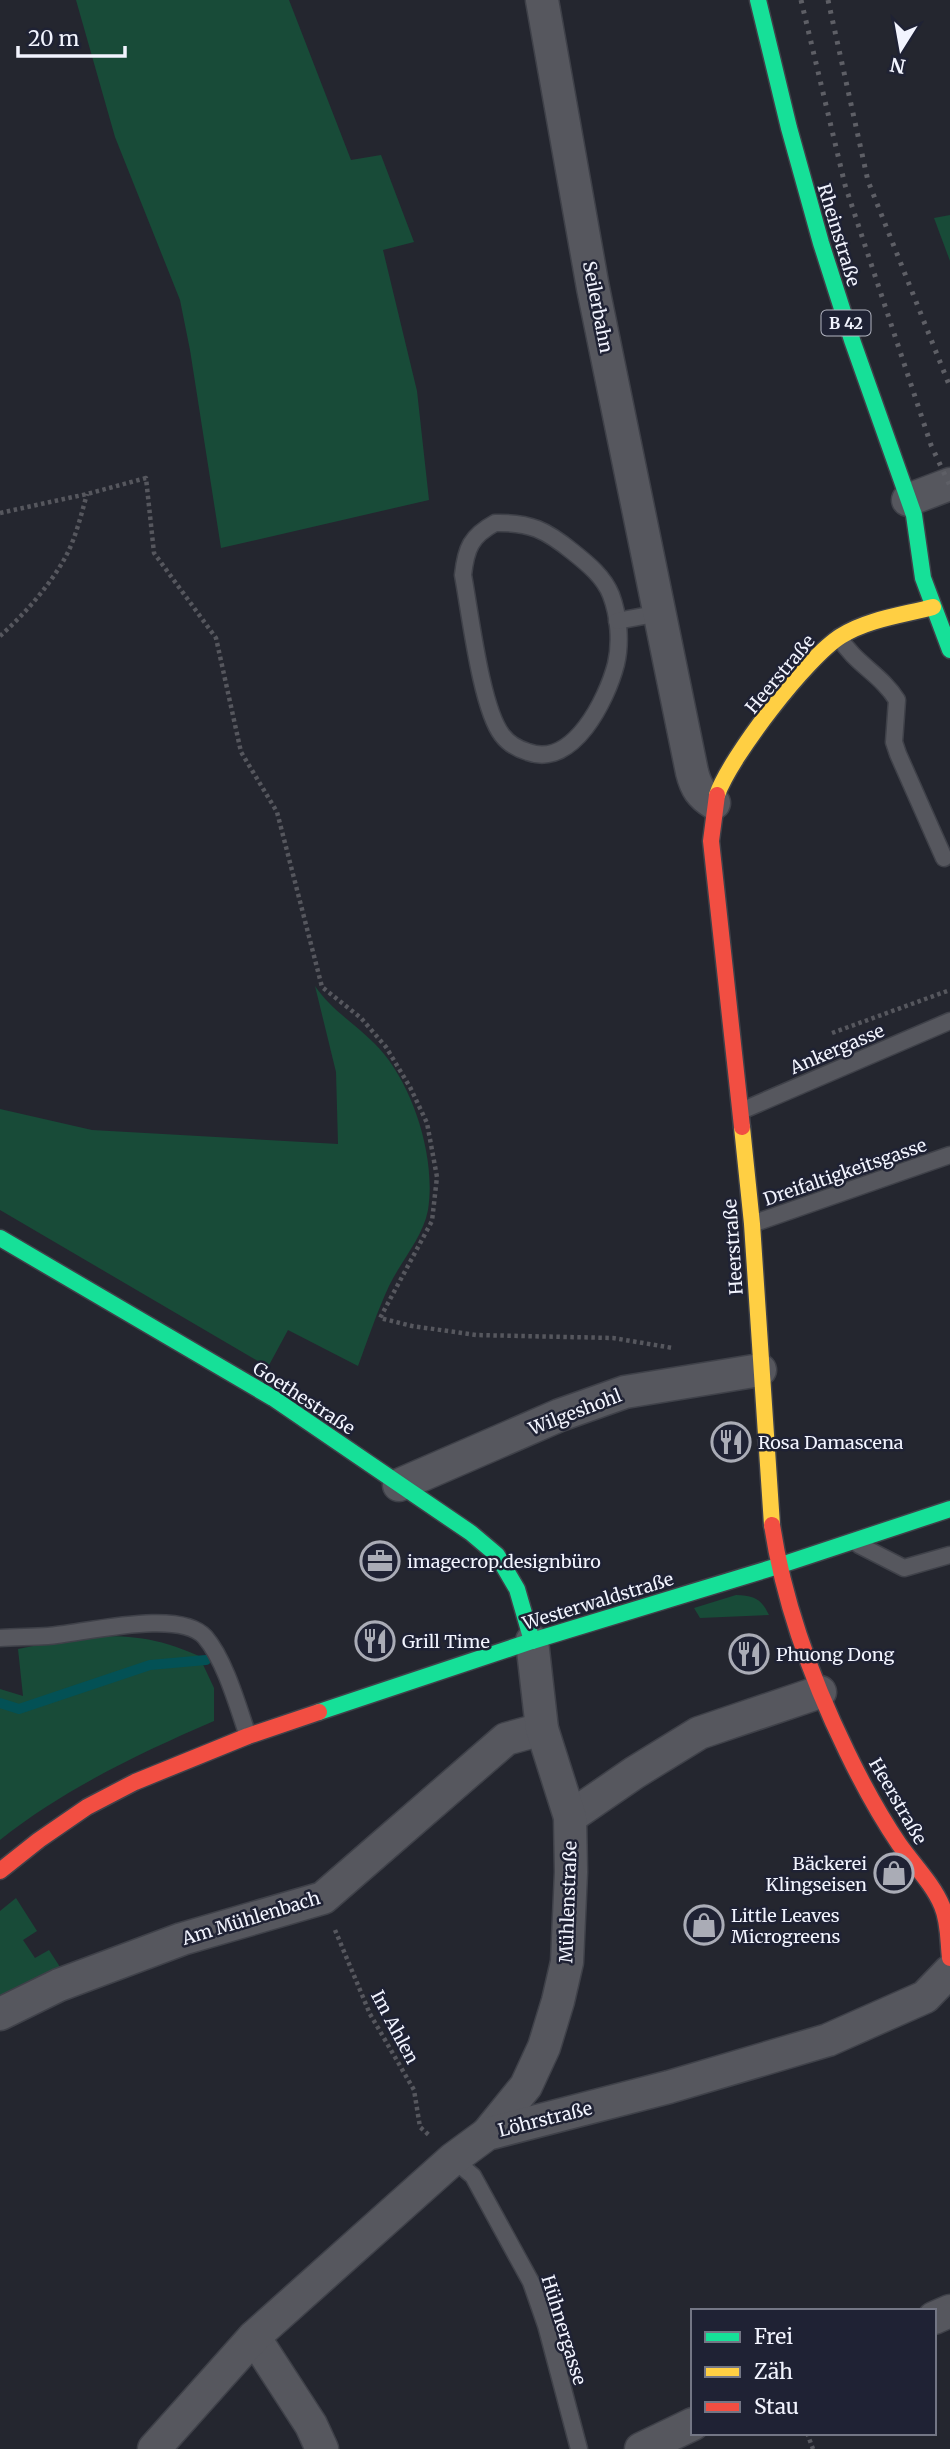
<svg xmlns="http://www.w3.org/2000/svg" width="950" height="2449" font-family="Merriweather,serif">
<rect width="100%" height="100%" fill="#24262f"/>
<!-- green -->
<g fill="#184b38">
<path d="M 76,0 L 289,0 L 351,160 L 381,155 L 414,242 L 383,250 L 417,391 L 429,500 L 221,548 L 190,350 L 180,300 L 115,137 Z"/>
<path d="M 950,215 L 950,261 L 934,218 Z"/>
<path d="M 315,986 C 333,1013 364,1029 384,1054 C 415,1092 436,1160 428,1210 C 423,1237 401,1261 389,1286 C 377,1312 368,1339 358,1366 L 288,1330 L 268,1367 L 0,1210 L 0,1109 L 92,1130 L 338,1144 L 336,1072 Z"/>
<path d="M 736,1595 C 754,1596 761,1598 769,1615 L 700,1618 L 694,1608 Z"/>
<path d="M 83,1636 C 131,1636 154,1636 199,1656 L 214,1688 L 214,1721 C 140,1753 64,1789 0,1840 L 0,1689 L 23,1696 L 18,1649 Z"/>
<path d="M 16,1898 L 37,1931 L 23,1940 L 35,1958 L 49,1950 L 60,1967 L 0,2002 L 0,1911 Z"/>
</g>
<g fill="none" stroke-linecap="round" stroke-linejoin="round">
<!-- stream -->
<path stroke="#035155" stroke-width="10" d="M 0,1703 L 19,1709 L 150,1665 L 206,1660"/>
<!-- lane casing -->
<g stroke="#3f4149" stroke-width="19">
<g id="lane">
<path d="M 495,523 C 530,522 546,530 573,552 C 588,564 604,577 611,595 C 619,616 621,643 616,664 C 607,699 573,769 528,752 C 518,749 508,743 502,735 C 481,708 470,612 463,575 C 466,548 471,536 495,523 Z"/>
<path d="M 617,621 L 660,613"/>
<path d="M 839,637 C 855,664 881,674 897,700 L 894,742 L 898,754 L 944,858"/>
<path d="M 741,1111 L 950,1021"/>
<path d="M 752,1224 L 950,1155"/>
<path d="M 859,1545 L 904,1568 L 950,1555"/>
<path d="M 0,1638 C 16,1637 32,1637 48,1636 C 85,1633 180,1608 205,1637 C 225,1660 238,1707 248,1736"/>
<path d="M 453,2159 L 473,2176 L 531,2282 L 546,2325 L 579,2449"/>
</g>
</g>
<!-- street casing -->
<g stroke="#3f4149" stroke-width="35">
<g id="street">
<path d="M 542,0 L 593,288 L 692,772 C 696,788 701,795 714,803"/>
<path d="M 908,500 L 950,484"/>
<path d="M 399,1485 L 560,1415 L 625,1392 L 760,1370"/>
<path d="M 570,1817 L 634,1773 L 699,1733 L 820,1692"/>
<path d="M 0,2014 L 59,1985 L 182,1939 L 323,1898 L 506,1739 L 542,1729"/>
<path d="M 487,2134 L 526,2086 L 544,2047 L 558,2001 L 567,1962 L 571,1872 L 570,1817 L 542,1729 L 532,1641"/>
<path d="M 934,2318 L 950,2311"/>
<path d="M 254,2337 L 311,2425 L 322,2449"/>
<path d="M 154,2449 L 254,2337 L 453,2159 L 487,2134 L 669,2087 L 828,2040 L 925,1997 L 950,1971"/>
<path d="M 641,2449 L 693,2424"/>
</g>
</g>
<!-- fast casing -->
<g stroke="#3f4149" stroke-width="19">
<g id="fast">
<path d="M 758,0 L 789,128 L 821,243 L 852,340 L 914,515 L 923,578 L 950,650"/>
<path d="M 0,1238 L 273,1398 L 471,1533 L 497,1555 L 517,1589 L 532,1641"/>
<path d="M 319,1712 L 532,1641 L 778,1566 L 950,1509"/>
</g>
</g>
<!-- slow casing -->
<g stroke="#3f4149" stroke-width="19">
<g id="slow">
<path d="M 717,795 C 730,757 807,657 841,636 C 868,619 903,615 933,607"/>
<path d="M 742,1127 L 752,1224 L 772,1525"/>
</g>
</g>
<!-- jam casing -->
<g stroke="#3f4149" stroke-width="19">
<g id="jam">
<path d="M 717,795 L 711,841 L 742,1127"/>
<path d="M 772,1525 C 784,1604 812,1680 847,1752 C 862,1783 880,1816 899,1844 C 913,1864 933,1884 942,1906 C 949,1922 948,1941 950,1958"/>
<path d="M 0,1871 L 39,1840 L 87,1807 L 135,1782 L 248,1736 L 319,1712"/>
</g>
</g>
<!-- path -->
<g stroke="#56575e" stroke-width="4.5" stroke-dasharray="3.5 3.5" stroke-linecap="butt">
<path d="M 0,513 L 87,494 L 146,478 L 154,553 L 216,638 L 241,752 L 277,812 L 322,987 L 361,1018 L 386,1047 L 410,1087 L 427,1123 L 437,1177 L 432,1221 L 380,1318 L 412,1326 L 476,1335 L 613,1338 L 673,1348"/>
<path d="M 0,636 C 24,615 51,584 66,556 C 76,537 81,515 87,494"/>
<path d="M 832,1033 L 950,990"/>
<path d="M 335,1930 L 370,2014 L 414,2090 L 420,2127 L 430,2136"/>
<path d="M 807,2433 L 813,2449"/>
</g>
<!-- lane -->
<use href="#lane" stroke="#56575e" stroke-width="16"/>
<!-- street -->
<use href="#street" stroke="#56575e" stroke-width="32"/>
<!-- fast -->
<use href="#fast" stroke="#16e098" stroke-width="16"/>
<!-- slow -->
<use href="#slow" stroke="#ffcf43" stroke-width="16"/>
<!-- jam -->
<use href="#jam" stroke="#f24e42" stroke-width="16"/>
<!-- rail -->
<g stroke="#5e5f66" stroke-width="5" stroke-dasharray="3.5 7" stroke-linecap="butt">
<path d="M 801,0 L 845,185 L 931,445 L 950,486"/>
<path d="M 828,0 L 868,181 L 950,387"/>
</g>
</g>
<!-- icons -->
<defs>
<g id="restaurant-ring" transform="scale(2.0125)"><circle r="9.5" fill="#1f2234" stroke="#aaacb6" stroke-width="1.5"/><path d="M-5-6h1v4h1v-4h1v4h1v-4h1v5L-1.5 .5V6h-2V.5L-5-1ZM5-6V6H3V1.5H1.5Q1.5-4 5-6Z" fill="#aaacb6"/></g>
<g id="office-ring" transform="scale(2.0125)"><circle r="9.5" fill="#1f2234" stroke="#aaacb6" stroke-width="1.5"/><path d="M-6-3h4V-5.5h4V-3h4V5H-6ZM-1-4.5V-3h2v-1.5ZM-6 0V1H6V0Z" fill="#aaacb6"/></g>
<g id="shop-ring" transform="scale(2.0125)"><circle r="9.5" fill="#1f2234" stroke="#aaacb6" stroke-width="1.5"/><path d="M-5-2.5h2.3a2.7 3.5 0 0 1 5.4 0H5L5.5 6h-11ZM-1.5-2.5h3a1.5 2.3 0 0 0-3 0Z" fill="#aaacb6"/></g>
</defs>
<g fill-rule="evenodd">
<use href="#restaurant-ring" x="731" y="1442"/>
<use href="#office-ring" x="380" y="1561"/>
<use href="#restaurant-ring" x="375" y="1641"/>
<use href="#restaurant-ring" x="749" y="1654"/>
<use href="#shop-ring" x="894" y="1873"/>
<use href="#shop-ring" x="704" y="1925"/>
</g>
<g text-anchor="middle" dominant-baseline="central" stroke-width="5" stroke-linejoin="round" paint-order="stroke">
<!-- shield labels -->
<rect fill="#1f2234" stroke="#b3b5c1" stroke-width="2" x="821.5" y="310.5" width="49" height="25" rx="5"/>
<g font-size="16" font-weight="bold" fill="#f2f4fe">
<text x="846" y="323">B 42</text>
</g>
<!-- street labels -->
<g font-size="18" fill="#f2f4fe" stroke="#1f2234">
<text transform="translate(839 235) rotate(73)">Rheinstraße</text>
<text transform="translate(598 307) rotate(79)">Seilerbahn</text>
<text transform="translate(780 674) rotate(-50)">Heerstraße</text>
<text transform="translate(837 1049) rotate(-23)">Ankergasse</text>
<text transform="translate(845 1172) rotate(-19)">Dreifaltigkeitsgasse</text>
<text transform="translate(733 1247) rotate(-94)">Heerstraße</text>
<text transform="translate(304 1398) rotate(33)">Goethestraße</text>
<text transform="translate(575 1412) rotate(-21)">Wilgeshohl</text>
<text transform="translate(598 1601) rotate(-17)">Westerwaldstraße</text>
<text transform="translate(898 1801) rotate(60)">Heerstraße</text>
<text transform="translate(568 1902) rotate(-88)">Mühlenstraße</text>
<text transform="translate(251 1918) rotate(-17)">Am Mühlenbach</text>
<text transform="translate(395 2027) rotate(62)">Im Ahlen</text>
<text transform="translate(545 2119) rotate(-14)">Löhrstraße</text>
<text transform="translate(564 2330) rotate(73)">Hühnergasse</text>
</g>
<!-- poi labels -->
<g font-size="18" fill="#f2f4fe" stroke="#1f2234" text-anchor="start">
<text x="758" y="1442">Rosa Damascena</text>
<text x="407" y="1561">imagecrop.designbüro</text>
<text x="402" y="1641">Grill Time</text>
<text x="776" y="1654">Phuong Dong</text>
<text x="867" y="1863" text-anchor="end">Bäckerei<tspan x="867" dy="21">Klingseisen</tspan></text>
<text x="731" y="1915">Little Leaves<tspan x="731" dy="21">Microgreens</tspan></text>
</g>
</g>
<!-- legend -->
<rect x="691" y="2309" width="245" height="126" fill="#1f2234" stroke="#737685" stroke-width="2"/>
<rect x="705" y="2332" width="35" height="10" fill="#16e098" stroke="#737685" stroke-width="2"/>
<text x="754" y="2344" font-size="21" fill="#f2f4fe">Frei</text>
<rect x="705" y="2367" width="35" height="10" fill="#ffcf43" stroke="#737685" stroke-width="2"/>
<text x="754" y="2379" font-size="21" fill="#f2f4fe">Zäh</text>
<rect x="705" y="2402" width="35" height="10" fill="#f24e42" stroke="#737685" stroke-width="2"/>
<text x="754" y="2414" font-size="21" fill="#f2f4fe">Stau</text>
<!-- north arrow -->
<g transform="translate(901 49) rotate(191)" stroke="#1f2234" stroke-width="5" paint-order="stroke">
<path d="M0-5L12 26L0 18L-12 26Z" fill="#f2f4fe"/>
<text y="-10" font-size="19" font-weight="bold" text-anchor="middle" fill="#f2f4fe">N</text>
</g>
<!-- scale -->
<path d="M18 46v10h107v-10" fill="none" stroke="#f2f4fe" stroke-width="3.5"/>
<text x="28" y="46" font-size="21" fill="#f2f4fe" stroke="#1f2234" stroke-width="5" paint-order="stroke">20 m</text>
</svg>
